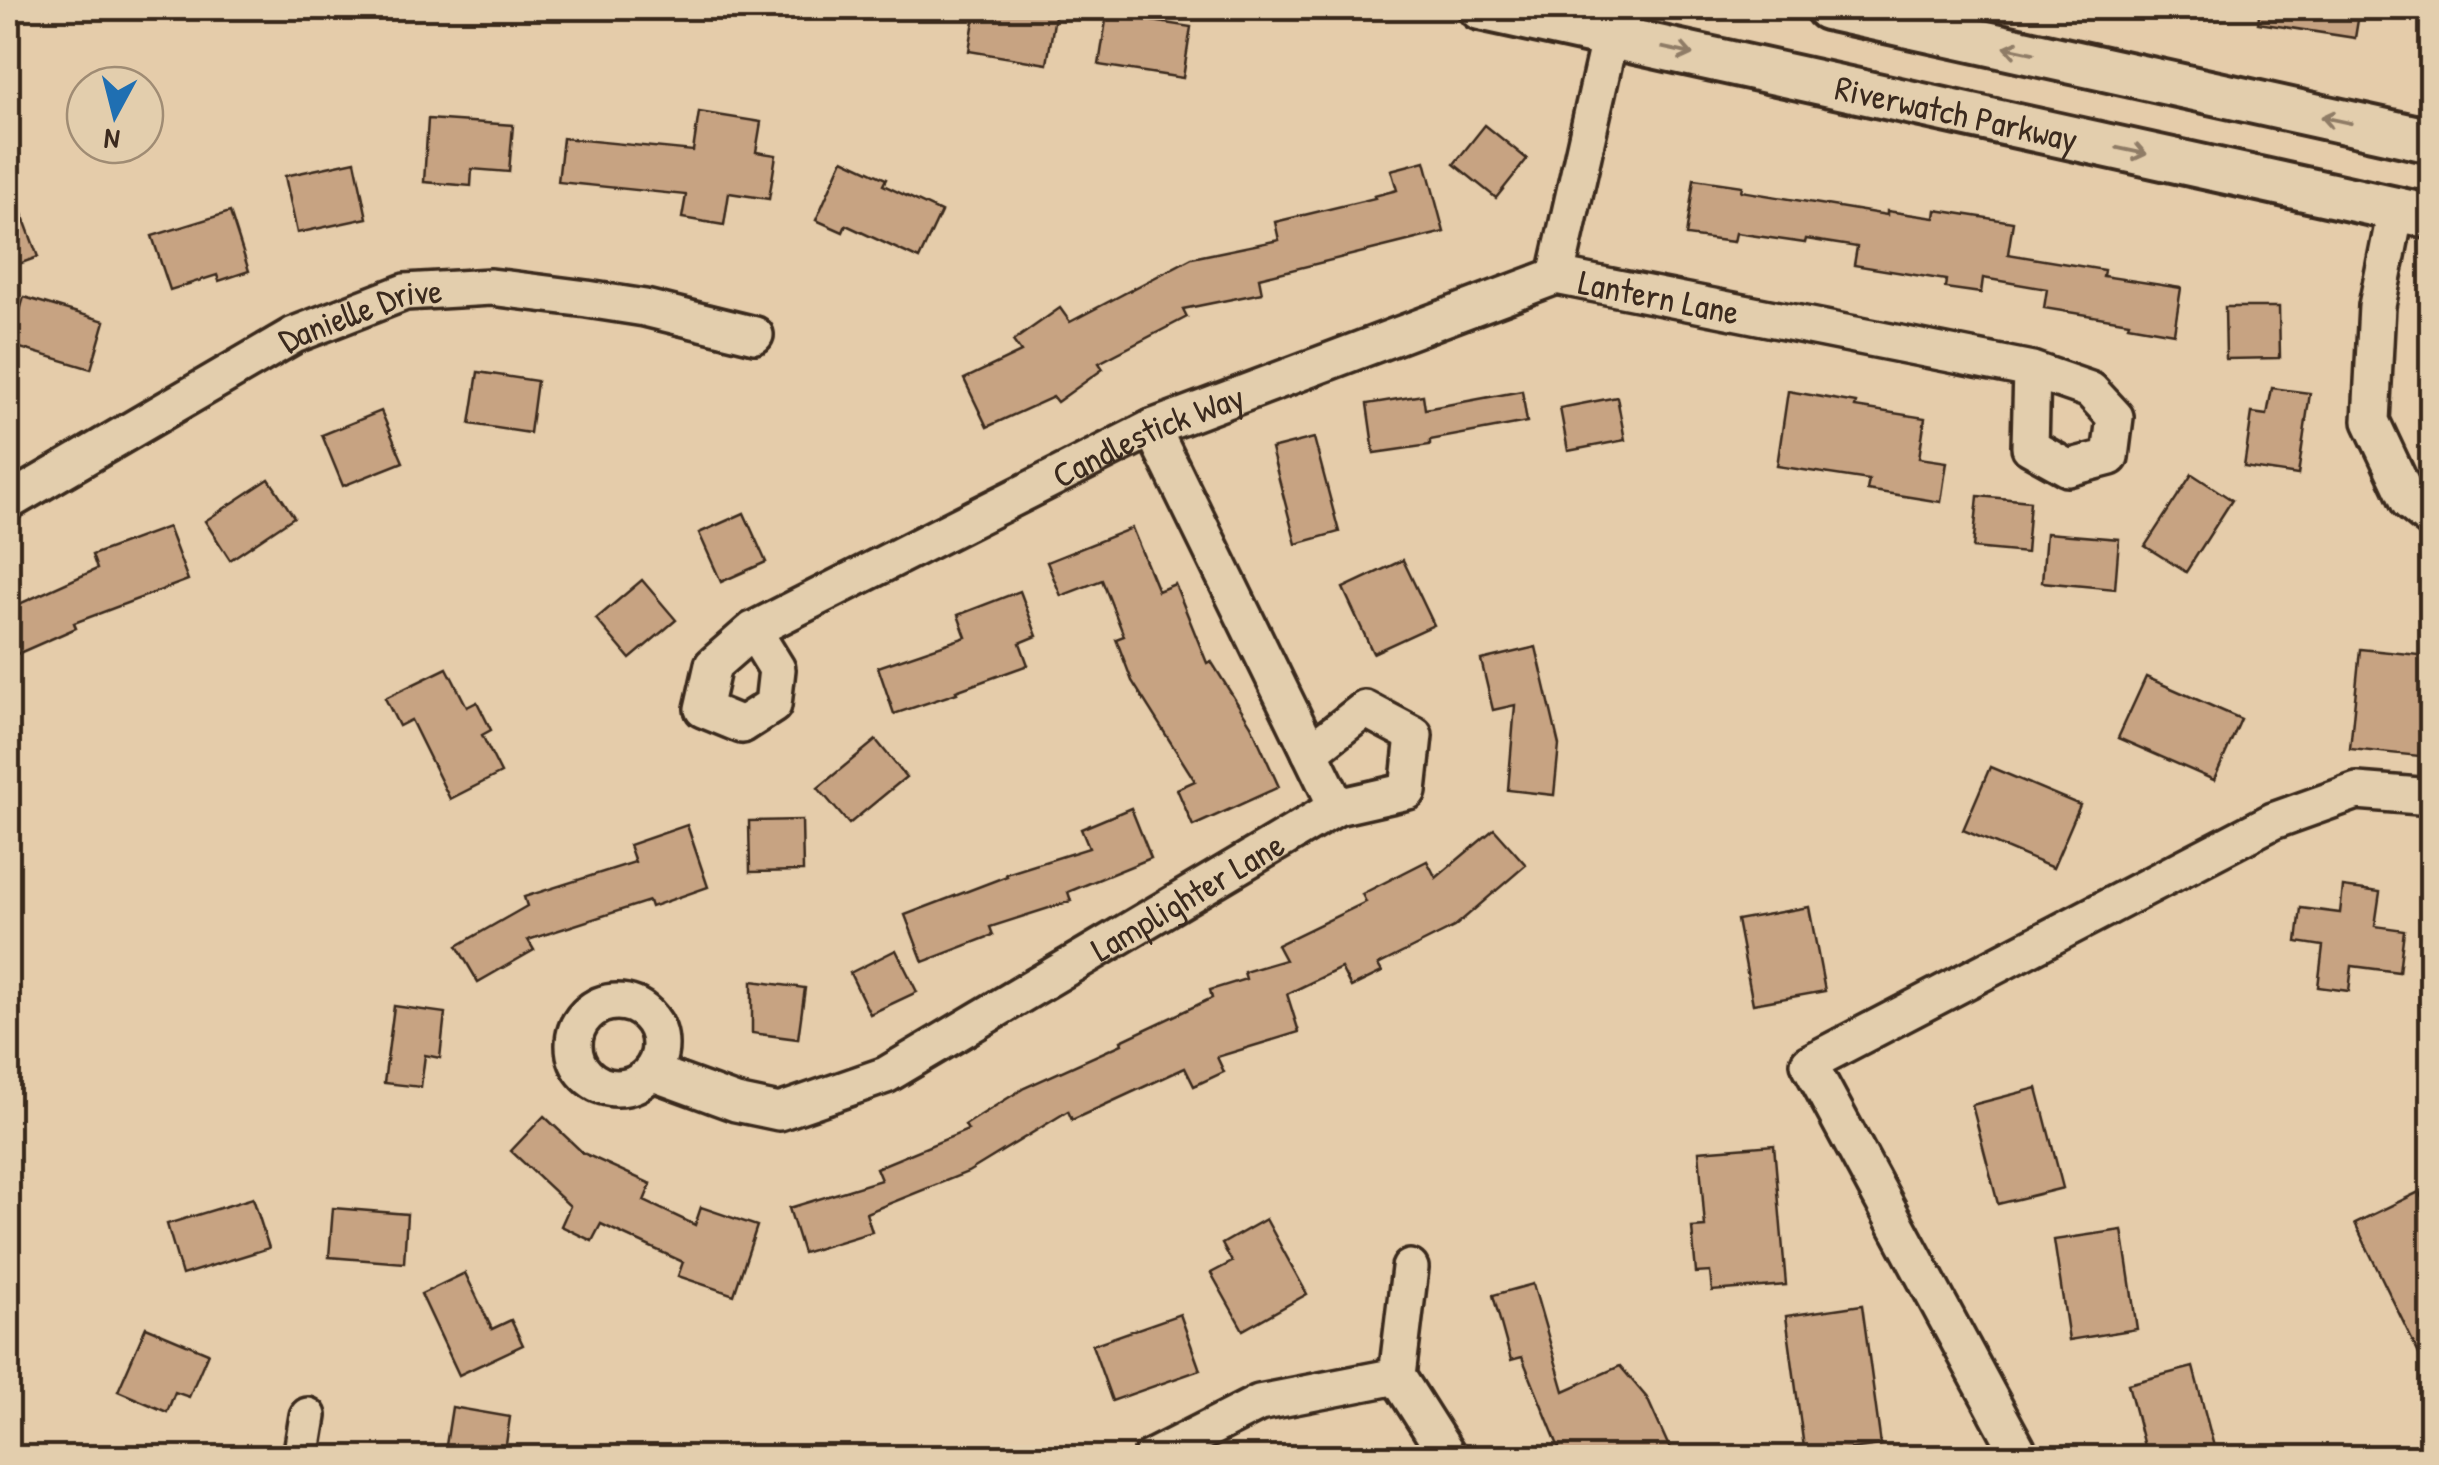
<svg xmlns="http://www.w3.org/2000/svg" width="2439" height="1465" font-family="'Patrick Hand',sans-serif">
<rect width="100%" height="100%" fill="#e5ccaa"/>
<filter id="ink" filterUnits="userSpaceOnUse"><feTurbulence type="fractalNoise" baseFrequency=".01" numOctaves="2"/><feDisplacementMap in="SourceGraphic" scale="20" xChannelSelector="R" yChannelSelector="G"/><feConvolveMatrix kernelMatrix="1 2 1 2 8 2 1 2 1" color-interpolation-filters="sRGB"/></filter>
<g filter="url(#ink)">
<!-- building -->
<g fill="#c7a382" stroke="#3b2a1e" stroke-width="2.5">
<path d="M 976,8 L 1040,8 L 1056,10 L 1047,64 L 969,51 Z"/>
<path d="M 2260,8 L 2360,8 L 2355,38 L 2258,23 Z"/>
<path d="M 1107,14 L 1191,27 L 1183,78 L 1099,65 Z"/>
<path d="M 699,112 L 761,122 L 756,152 L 776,155 L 769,199 L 729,193 L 724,225 L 682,218 L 686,195 L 558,182 L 563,138 L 693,151 Z"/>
<path d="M 428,119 L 513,125 L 509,172 L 472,169 L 471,186 L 424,182 Z"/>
<path d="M 1485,125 L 1527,159 L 1496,198 L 1454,164 Z"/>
<path d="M 843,159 L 886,179 L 883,185 L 941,212 L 919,259 L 846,225 L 843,232 L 816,220 Z"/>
<path d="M 355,161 L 367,218 L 297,233 L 285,176 Z"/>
<path d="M 1425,161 L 1444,232 L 1259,278 L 1262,293 L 1183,309 L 1187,317 L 1099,363 L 1103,369 L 1057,402 L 1053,397 L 987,427 L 964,379 L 1021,352 L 1013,341 L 1060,308 L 1070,322 L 1192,258 L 1279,240 L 1275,222 L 1375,198 L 1374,196 L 1397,190 L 1391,170 Z"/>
<path d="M 1694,179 L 1742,186 L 1741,191 L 1887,215 L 1887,211 L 1935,218 L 1936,210 L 2013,222 L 2008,254 L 2104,270 L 2103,276 L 2181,288 L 2174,333 L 2128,325 L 2129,322 L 2044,308 L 2047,289 L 1983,278 L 1981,293 L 1945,288 L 1946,280 L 1854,265 L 1857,247 L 1806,239 L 1805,243 L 1736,233 L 1734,242 L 1686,236 Z"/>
<path d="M 8,184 L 11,184 L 38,257 L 8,268 Z"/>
<path d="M 230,212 L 249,271 L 219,281 L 217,275 L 170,290 L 152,236 Z"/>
<path d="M 24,297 L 105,321 L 91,369 L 10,345 Z"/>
<path d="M 2225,307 L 2279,307 L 2280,358 L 2226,359 Z"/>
<path d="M 478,372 L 537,381 L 530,433 L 470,424 Z"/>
<path d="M 2272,388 L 2310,393 L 2298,475 L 2244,467 L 2252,413 L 2267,415 Z"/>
<path d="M 1522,391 L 1527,422 L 1430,440 L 1430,445 L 1374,453 L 1367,404 L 1423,395 L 1425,409 Z"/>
<path d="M 1788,391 L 1856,403 L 1855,407 L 1925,418 L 1919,458 L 1947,462 L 1941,502 L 1867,490 L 1869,480 L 1777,466 Z"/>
<path d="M 1617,397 L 1625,440 L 1568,451 L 1560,408 Z"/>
<path d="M 381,411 L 403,462 L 343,486 L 322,435 Z"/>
<path d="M 1314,438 L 1339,532 L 1296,544 L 1271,449 Z"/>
<path d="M 2192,474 L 2232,500 L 2186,572 L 2145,546 Z"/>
<path d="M 269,479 L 294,517 L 230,560 L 205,521 Z"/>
<path d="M 1978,496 L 2030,501 L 2026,553 L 1973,548 Z"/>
<path d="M 744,513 L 766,562 L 721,582 L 699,533 Z"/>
<path d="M 168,527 L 188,580 L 74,623 L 76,628 L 8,658 L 8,609 L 97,569 L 92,555 Z"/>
<path d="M 1132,528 L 1158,591 L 1175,584 L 1207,663 L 1211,661 L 1251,725 L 1279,787 L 1193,826 L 1177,789 L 1195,781 L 1132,681 L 1116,639 L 1124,636 L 1102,580 L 1061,596 L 1047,562 Z"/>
<path d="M 2046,533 L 2119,539 L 2115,589 L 2042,582 Z"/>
<path d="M 1403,560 L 1434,625 L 1373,653 L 1343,588 Z"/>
<path d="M 642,580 L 676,620 L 630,659 L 596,619 Z"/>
<path d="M 1020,591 L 1037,636 L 1020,643 L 1028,665 L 956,691 L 957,693 L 894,714 L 878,667 L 966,637 L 958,615 Z"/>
<path d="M 1536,647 L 1559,745 L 1554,795 L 1508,790 L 1515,705 L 1493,710 L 1481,660 Z"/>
<path d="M 2360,649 L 2429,656 L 2419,756 L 2350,749 Z"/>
<path d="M 447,668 L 467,707 L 477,702 L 491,730 L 482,735 L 501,773 L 450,799 L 411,720 L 399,726 L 385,698 Z"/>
<path d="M 2146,677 L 2241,719 L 2214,780 L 2118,738 Z"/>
<path d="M 876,740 L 906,777 L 849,824 L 818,788 Z"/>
<path d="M 1990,767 L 2080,805 L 2053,868 L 1963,830 Z"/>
<path d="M 1131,808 L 1151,858 L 1068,892 L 1071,901 L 990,927 L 993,935 L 923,962 L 905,915 L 1007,876 L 1006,874 L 1089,848 L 1081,829 Z"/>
<path d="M 802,820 L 803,871 L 750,872 L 749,821 Z"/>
<path d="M 687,825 L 708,887 L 651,907 L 649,901 L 528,940 L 534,950 L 478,982 L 457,946 L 527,906 L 524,897 L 635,862 L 629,845 Z"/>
<path d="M 1494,829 L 1526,865 L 1454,927 L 1378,965 L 1382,972 L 1351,987 L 1341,968 L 1287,994 L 1299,1032 L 1217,1057 L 1224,1072 L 1194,1086 L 1185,1068 L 1072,1120 L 1068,1111 L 968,1172 L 866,1213 L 872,1232 L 803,1253 L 789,1208 L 881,1180 L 876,1168 L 968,1130 L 965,1125 L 1024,1088 L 1122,1044 L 1121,1041 L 1212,998 L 1210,990 L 1246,979 L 1244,972 L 1285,960 L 1277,945 L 1366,902 L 1362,894 L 1427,861 L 1436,878 Z"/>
<path d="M 2343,887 L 2380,892 L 2375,926 L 2404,930 L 2399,972 L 2352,966 L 2349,991 L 2318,987 L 2323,946 L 2297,942 L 2301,908 L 2340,913 Z"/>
<path d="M 1809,907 L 1825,991 L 1753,1004 L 1737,920 Z"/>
<path d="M 896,950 L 917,992 L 870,1014 L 850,973 Z"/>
<path d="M 752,981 L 805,988 L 798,1039 L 752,1033 Z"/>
<path d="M 394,1006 L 445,1013 L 440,1058 L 425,1055 L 421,1087 L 384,1083 Z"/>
<path d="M 2037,1088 L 2063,1188 L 1998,1204 L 1972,1105 Z"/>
<path d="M 544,1116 L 583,1153 L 651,1184 L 644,1201 L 695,1225 L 701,1207 L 757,1226 L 734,1295 L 678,1276 L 683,1262 L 601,1224 L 592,1241 L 561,1226 L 570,1206 L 511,1151 Z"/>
<path d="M 1774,1145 L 1786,1285 L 1712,1291 L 1710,1272 L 1696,1273 L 1692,1228 L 1705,1227 L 1699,1151 Z"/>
<path d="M 2419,1192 L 2432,1218 L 2432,1381 L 2355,1223 Z"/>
<path d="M 253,1198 L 269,1248 L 182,1275 L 167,1224 Z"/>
<path d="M 333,1208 L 407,1214 L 404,1263 L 329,1257 Z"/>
<path d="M 1266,1219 L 1307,1294 L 1243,1330 L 1211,1273 L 1232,1262 L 1222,1244 Z"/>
<path d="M 2122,1230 L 2137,1329 L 2069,1340 L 2054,1240 Z"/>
<path d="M 465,1273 L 492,1329 L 511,1320 L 523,1345 L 459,1375 L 421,1294 Z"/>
<path d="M 1533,1284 L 1564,1391 L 1620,1366 L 1647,1398 L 1674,1458 L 1563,1458 L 1522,1357 L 1511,1360 L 1493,1295 Z"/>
<path d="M 1862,1305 L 1881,1445 L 1805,1455 L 1786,1316 Z"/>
<path d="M 1180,1314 L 1200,1370 L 1112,1401 L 1092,1345 Z"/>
<path d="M 146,1327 L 208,1353 L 189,1397 L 175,1392 L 167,1412 L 118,1391 Z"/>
<path d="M 2193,1367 L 2217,1458 L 2147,1458 L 2128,1384 Z"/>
<path d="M 452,1407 L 510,1417 L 504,1458 L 444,1458 Z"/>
</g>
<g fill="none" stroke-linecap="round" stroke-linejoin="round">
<!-- minor casing -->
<g stroke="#3b2a1e" stroke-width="42">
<g id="minor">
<path d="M 2396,210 L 2377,306 L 2371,421 L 2409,502 L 2432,521"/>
<path id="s1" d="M 1556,276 L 2032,370 L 2090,390 L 2115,417 L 2110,457 L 2068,468 L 2030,447 L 2032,370"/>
<path d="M 1556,276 L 1616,8"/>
<path d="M 1152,428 L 1337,807"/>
<path id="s2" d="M 8,502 L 294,335 L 405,292 L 491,287 L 587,299 L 645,308 L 755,335"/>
<path id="s3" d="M 753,630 L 777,669 L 773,705 L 742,725 L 703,709 L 713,665 L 753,630 L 1152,428 L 1556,276"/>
<circle cx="617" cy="1045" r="43"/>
<path id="s4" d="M 651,1072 L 736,1103 L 779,1112 L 886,1075 L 1337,807 L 1408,791 L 1414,735 L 1365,709 L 1310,752"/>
<path d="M 1410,1268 L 1397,1376 L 1449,1458"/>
<path d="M 301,1458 L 308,1416"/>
<path d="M 1151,1458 L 1259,1403 L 1397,1376"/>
<path d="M 2022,1458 L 1809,1063 L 2273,821 L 2357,791 L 2432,797"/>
</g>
</g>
<!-- major casing -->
<g stroke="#3b2a1e" stroke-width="50">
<g id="major">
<path id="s5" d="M 1480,8 L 2432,217"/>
<path d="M 1827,8 L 2432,141"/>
</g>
</g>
<!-- minor -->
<use href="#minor" stroke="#e3cead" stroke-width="35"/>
<!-- major -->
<use href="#major" stroke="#e3cead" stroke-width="42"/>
</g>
<!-- one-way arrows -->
<defs><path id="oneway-shaft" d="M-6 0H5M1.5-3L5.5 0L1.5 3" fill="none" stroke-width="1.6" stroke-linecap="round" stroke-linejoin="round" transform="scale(2.5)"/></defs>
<g stroke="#8f7c66">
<use href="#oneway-shaft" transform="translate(2019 50) rotate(-168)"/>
<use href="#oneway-shaft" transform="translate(1678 51) rotate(12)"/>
<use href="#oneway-shaft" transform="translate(2336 120) rotate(-168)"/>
<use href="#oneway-shaft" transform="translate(2132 151) rotate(12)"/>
</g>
</g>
<g text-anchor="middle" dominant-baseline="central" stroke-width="10" stroke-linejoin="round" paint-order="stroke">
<!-- street labels -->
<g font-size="35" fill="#3b2a1e" stroke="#e3cead">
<text stroke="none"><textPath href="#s5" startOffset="488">Riverwatch Parkway</textPath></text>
<text stroke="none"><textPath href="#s1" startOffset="105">Lantern Lane</textPath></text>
<text stroke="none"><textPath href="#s2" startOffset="402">Danielle Drive</textPath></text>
<text stroke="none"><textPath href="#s3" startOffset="700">Candlestick Way</textPath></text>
<text stroke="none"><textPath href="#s4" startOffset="598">Lamplighter Lane</textPath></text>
</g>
</g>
<!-- margin -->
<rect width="2439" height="1465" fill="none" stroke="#e3cead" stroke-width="40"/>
<rect x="20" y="20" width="2399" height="1425" fill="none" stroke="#3b2a1e" stroke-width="4" filter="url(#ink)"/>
<!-- north arrow -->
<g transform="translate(115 115) rotate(187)"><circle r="48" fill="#e3cead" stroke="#a08c74" stroke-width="2.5"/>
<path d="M0-8L18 38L0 25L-18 38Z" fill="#1f6fb2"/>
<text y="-15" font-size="28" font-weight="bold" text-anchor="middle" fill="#3b2a1e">N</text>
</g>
</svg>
